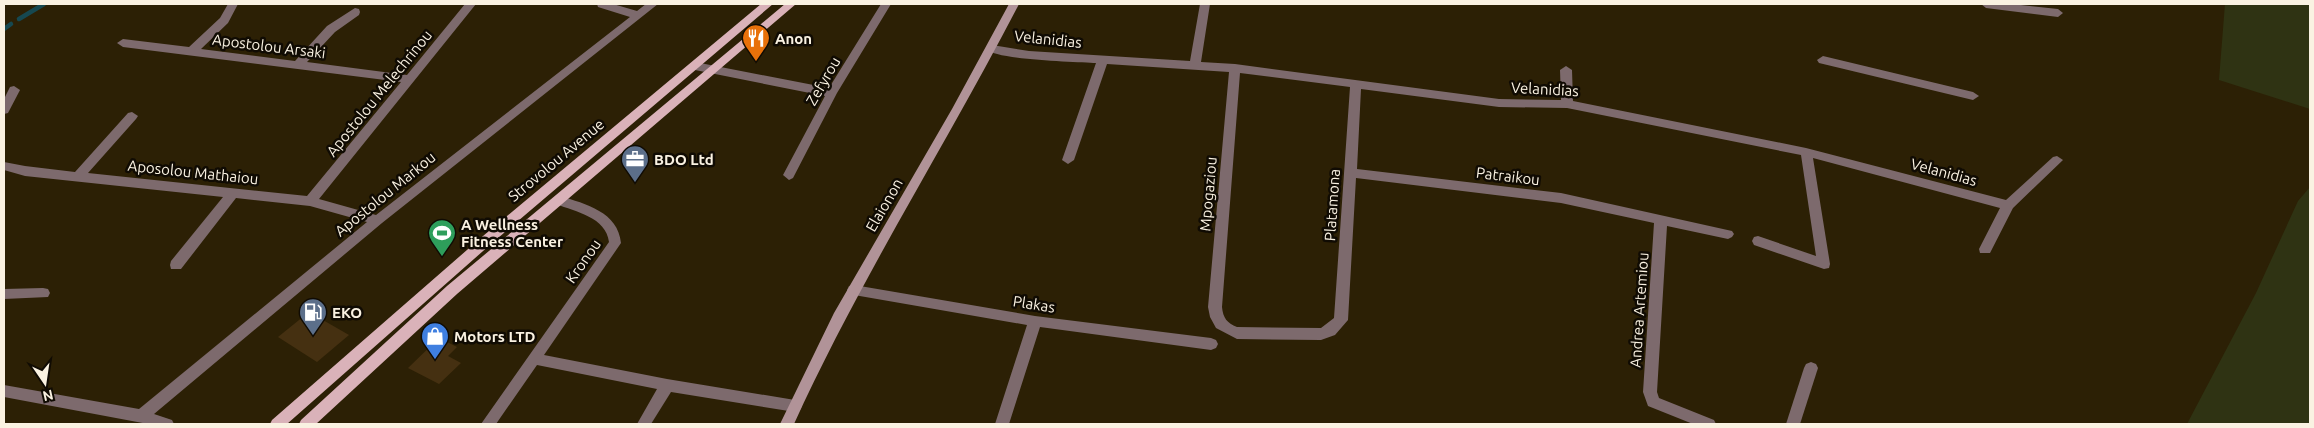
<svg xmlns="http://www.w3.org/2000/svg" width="2314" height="428" font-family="Ubuntu,sans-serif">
<rect width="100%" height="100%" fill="#2c2005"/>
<!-- green -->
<g fill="#2f3313">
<path d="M 2225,4 L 2310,4 L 2310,109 L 2219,80 Z"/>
<path d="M 2310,187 L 2310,424 L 2187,424 L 2256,293 L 2298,201 Z"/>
</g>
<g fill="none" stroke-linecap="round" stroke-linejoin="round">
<!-- stream -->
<g stroke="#164850" stroke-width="4.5">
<path d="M 19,19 L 44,4"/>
<path d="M 4,29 L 11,24"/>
</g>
</g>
<!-- building -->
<g fill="#453011">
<path d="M 309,312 L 349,335 L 317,362 L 278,337 Z"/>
<path d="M 439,338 L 457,347 L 448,356 L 461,363 L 439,384 L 408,368 Z"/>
</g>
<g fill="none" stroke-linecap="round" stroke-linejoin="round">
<!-- minor -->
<g fill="#7d6a6d" fill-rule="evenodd">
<path d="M 228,4 L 238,4 L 228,23 L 201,49 L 295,61 L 327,26 L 355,8 L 359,9 L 360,12 L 359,15 L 335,32 L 307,62 L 407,75 L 465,4 L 476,4 L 319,199 L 376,215 L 630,17 L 598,7 L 597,4 L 613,4 L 637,11 L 646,4 L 658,4 L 382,223 L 154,414 L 172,420 L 174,424 L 148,424 L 4,397 L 4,385 L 139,409 L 367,222 L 310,206 L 236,198 L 181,269 L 171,269 L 170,265 L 171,261 L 223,197 L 25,176 L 4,170 L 4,162 L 25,166 L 75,172 L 128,113 L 132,112 L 138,116 L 136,119 L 88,173 L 307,196 L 401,82 L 123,47 L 117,43 L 123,39 L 189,47 L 220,18 Z"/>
<path d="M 881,4 L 891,4 L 837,93 L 793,178 L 789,180 L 783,175 L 825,96 L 695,70 L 689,66 L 695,62 L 829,88 Z"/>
<path d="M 1200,4 L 1210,4 L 1201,62 L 1235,64 L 1499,99 L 1561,100 L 1560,70 L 1566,66 L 1572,70 L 1573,101 L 1806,148 L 2006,200 L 2053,157 L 2057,156 L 2063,160 L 2013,208 L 1990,253 L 1980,253 L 1979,249 L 2000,208 L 1813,158 L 1830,264 L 1829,268 L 1824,269 L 1754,245 L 1752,241 L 1754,237 L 1758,236 L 1816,256 L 1801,155 L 1567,108 L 1499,107 L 1361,89 L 1357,169 L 1561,193 L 1732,231 L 1734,234 L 1732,237 L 1728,239 L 1667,226 L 1657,392 L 1659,398 L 1714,420 L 1716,424 L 1693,424 L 1648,406 L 1643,392 L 1654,223 L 1561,203 L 1356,178 L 1348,320 L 1335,335 L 1321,340 L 1237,339 L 1216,328 L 1210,317 L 1208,307 L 1229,72 L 1107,64 L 1074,160 L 1068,164 L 1062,160 L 1096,63 C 1078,62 995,60 986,49 L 992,45 L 1029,51 L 1190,61 ZM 1240,73 L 1350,87 L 1334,318 L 1321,328 L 1237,327 C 1227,323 1223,318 1222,307 Z"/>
<path d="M 1981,4 L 2012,4 L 2058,9 L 2063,13 L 2058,17 L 1986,8 Z"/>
<path d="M 1823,56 L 1973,92 L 1979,96 L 1973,100 L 1819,63 L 1817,60 Z"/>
<path d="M 14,86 L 20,90 L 8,113 L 4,114 L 4,99 L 10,87 Z"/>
<path d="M 560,196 C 586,204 618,212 621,243 L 544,355 L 667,379 L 795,400 L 800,402 L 802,406 L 800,410 L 795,412 L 671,392 L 651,424 L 637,424 L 657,389 L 537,365 L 496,424 L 481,424 L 609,242 C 606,217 576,212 556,204 L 554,201 Z"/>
<path d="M 854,285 L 1035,316 L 1211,338 L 1216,340 L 1218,344 L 1216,348 L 1211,350 L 1040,327 L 1009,424 L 995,424 L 1027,325 L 854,295 L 849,294 L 847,290 L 849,286 Z"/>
<path d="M 43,288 L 48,289 L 50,293 L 48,297 L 4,299 L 4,289 Z"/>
<path d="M 1811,362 L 1816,364 L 1818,368 L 1800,424 L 1786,424 L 1804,368 L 1806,364 Z"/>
</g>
<!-- secondary -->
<path fill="#b19398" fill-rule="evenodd" d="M 1009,4 L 1019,4 C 946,145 860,279 794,424 L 780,424 L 834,313 L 952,109 Z"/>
<!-- primary -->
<g fill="#dab2b9" fill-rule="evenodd">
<path d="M 761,4 L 773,4 L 491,244 L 287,424 L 270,424 L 272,420 L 483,236 Z"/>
<path d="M 785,4 L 796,4 L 457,294 L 316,424 L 299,424 L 301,420 L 447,286 Z"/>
</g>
</g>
<!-- icons -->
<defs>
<g id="restaurant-pin" transform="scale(1.4375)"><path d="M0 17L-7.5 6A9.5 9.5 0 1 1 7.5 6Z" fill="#e8710a" stroke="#100b03"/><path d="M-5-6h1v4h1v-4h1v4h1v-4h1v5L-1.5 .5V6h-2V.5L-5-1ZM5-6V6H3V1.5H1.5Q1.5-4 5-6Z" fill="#fff"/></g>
<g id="office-pin" transform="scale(1.4375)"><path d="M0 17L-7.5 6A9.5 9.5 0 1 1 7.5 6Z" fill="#5c6f8a" stroke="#100b03"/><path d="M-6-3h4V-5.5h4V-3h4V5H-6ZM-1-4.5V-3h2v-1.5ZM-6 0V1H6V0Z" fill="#fff"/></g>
<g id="stadium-pin" transform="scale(1.4375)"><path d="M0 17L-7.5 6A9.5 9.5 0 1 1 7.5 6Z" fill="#2e9e5b" stroke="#100b03"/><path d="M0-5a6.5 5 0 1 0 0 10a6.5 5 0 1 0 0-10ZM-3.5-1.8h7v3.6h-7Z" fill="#fff"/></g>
<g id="fuel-pin" transform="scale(1.4375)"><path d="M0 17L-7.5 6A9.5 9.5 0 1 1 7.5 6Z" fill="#5c6f8a" stroke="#100b03"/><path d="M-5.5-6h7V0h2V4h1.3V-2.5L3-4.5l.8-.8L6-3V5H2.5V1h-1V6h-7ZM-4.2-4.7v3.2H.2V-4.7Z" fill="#fff"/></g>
<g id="shop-pin" transform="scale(1.4375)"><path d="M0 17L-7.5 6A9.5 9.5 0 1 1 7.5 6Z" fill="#3f7fe0" stroke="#100b03"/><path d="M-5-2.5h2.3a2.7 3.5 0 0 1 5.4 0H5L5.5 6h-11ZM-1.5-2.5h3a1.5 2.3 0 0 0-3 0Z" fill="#fff"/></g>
</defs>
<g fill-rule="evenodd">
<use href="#restaurant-pin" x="756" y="38"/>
<use href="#office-pin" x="635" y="159"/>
<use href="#stadium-pin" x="442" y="233"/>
<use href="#fuel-pin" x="313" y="312"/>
<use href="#shop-pin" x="435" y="336"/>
</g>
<g text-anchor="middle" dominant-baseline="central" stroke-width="5" stroke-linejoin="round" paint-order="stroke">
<!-- poi labels -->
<g font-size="15" font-weight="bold" fill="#faf2e2" stroke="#100b03" text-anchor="start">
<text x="775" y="38">Anon</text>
<text x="654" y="159">BDO Ltd</text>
<text x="461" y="224">A Wellness<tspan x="461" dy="17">Fitness Center</tspan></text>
<text x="332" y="312">EKO</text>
<text x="454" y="336">Motors LTD</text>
</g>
<!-- street labels -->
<g font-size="15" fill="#faf2e2" stroke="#100b03">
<text transform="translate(1048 39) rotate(6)">Velanidias</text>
<text transform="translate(269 46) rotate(7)">Apostolou Arsaki</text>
<text transform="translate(823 81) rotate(-60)">Zefyrou</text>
<text transform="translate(1545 89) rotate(3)">Velanidias</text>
<text transform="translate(379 93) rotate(-51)">Apostolou Melechrinou</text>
<text transform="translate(556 160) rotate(-40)">Strovolou Avenue</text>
<text transform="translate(193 172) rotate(6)">Aposolou Mathaiou</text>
<text transform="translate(1944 172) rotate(15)">Velanidias</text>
<text transform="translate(1508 176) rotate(7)">Patraikou</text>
<text transform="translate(385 194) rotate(-39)">Apostolou Markou</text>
<text transform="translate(1208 194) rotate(-85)">Mpogaziou</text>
<text transform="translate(884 205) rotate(-60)">Elaionon</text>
<text transform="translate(1332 205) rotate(-86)">Platamona</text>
<text transform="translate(583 261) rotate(-55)">Kronou</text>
<text transform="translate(1034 304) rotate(9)">Plakas</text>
<text transform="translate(1639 310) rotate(-86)">Andrea Artemiou</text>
</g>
</g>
<!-- border -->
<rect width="2314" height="428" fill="none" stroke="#faf2e2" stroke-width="10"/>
<!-- north arrow -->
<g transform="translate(45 383) rotate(167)" stroke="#100b03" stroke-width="4" paint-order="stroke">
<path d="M0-4L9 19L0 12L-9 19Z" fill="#faf2e2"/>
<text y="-8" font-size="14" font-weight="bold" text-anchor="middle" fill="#faf2e2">N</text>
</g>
</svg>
